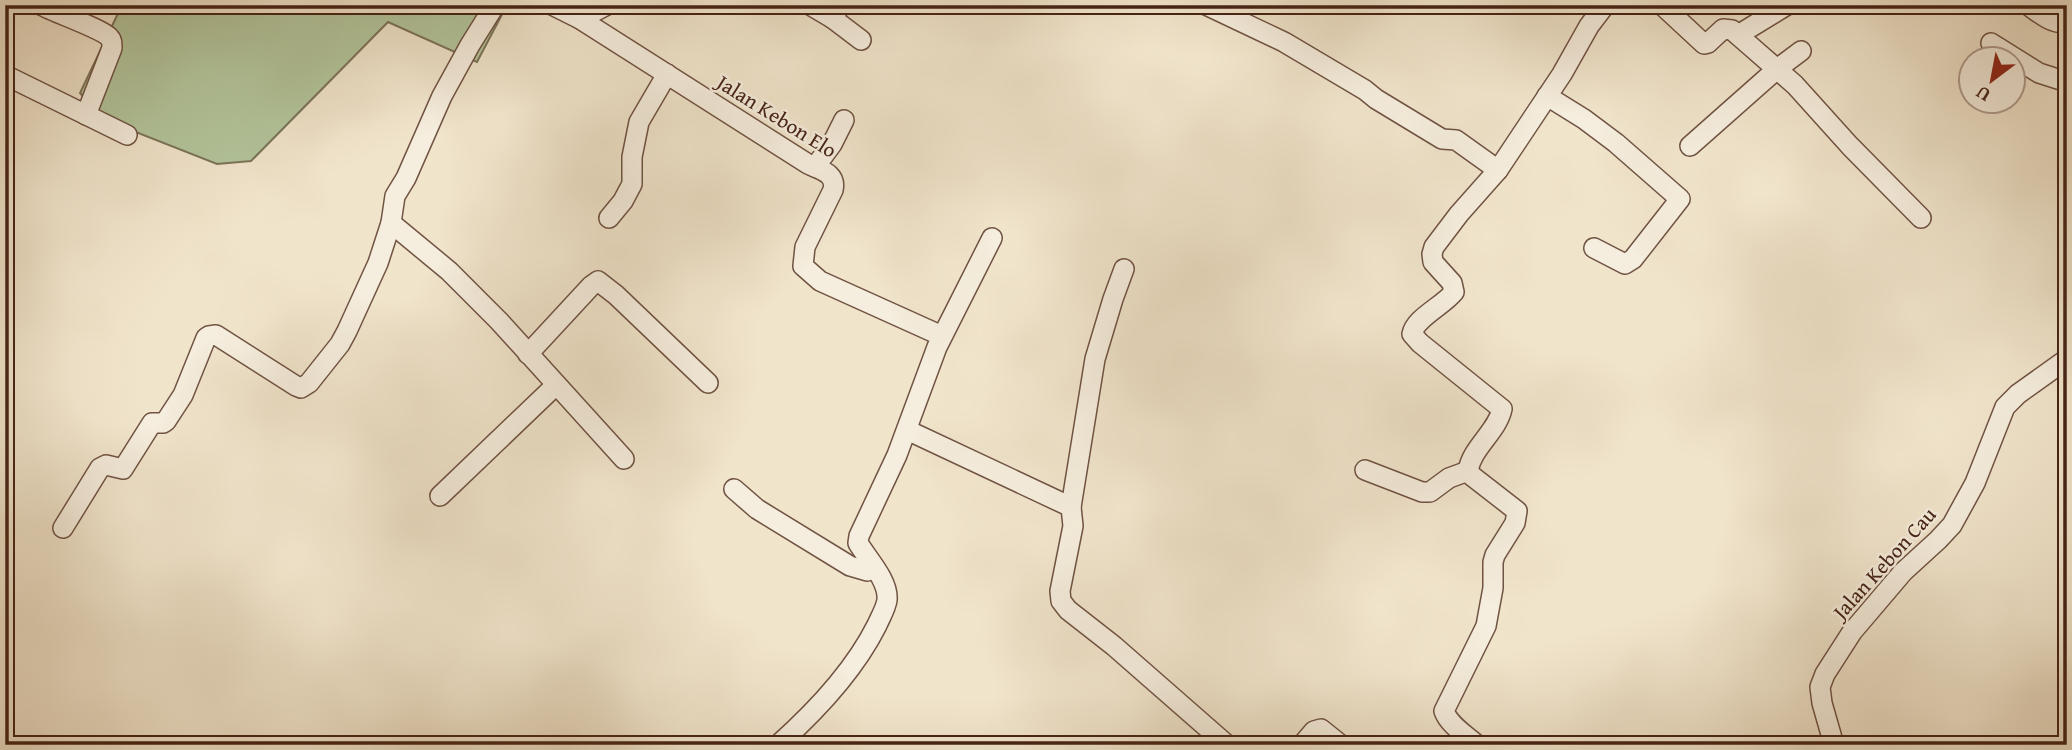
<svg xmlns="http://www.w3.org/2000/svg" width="2072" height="750" font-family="'Gentium Book Plus',serif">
<rect width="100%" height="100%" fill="#f0e4cb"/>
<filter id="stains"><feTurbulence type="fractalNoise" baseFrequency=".00286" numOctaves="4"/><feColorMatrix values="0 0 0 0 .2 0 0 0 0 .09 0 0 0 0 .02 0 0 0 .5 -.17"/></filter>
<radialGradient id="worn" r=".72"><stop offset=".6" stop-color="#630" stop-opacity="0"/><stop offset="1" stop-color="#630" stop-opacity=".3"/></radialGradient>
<!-- green -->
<path fill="#b3c59c" stroke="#7c7459" stroke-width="2" d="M 122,5 L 507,5 L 477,62 L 388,22 L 251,161 L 217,164 L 105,120 L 80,93 Z"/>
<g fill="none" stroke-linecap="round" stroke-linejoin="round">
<!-- minor casing -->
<g stroke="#705343" stroke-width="22">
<g id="minor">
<path d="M 41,5 C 55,13 100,28 109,37 C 112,40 112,43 112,48 L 86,115"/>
<path d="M 552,5 L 580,19 L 808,164 C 820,170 837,173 833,190 L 805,247 L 803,266 L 820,281 L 942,336"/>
<path d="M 810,5 L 832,18 L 841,5"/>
<path d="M 1206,5 L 1284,42 L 1365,90 L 1376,99 L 1442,139 L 1456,140 L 1498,170"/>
<path d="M 1662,5 L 1704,44 L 1708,43 L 1723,29 L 1732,30 L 1795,85 L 1850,146 L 1921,218"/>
<path d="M 2028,5 C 2040,14 2052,24 2067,23"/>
<path d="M 832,18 L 861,40"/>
<path d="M 580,19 L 607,5"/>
<path d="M 1738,35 L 1787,5"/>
<path d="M 1991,43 L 2039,73 L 2067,82"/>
<path d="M 5,75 L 127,135"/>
<path d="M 1547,96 L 1584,119 L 1616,143 L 1680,199 L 1633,259 L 1625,264 L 1594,248"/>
<path d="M 1690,146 L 1777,69 L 1801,51"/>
<path d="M 815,167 L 832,144 L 844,120"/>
<path d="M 609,218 L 623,201 L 632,184 L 632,157 L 639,122 L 667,74"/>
<path d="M 391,223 L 449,271 L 499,321 L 624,459"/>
<path d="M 528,354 L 591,286 L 598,281 L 616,295 L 708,383"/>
<path d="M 907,430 L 1071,507 L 1073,526 L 1060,591 L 1061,601 L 1068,610 L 1114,646 L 1227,745"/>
<path d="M 1365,470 L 1422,492 L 1430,492 L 1449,478 L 1468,471"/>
<path d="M 734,489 L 757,509 L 850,566 L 867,571 L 875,568"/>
<path d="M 440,496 L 556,385"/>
<path d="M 1071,507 L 1095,359 L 1113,299 L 1124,269"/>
<path d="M 63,528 L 100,468 L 106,465 L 123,469 L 152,423 L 163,423 L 166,421 L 183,395 L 206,338 L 209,336 L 216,335 L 296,386 L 301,388 L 309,383 L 340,344 L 347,331 L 378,263 L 391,223 L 395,196 L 406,178 L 442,96 L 470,45 L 495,5"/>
<path d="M 778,745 C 815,712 855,669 877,625 C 880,618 886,608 887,600 C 889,581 867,558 858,543 L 859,536 L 897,455 L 937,347 L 992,238"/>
<path d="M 1302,745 L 1314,731 L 1321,729 L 1341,745"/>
<path d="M 1477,745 C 1466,735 1449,725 1444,711 L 1486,626 L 1493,588 L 1493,562 L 1495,555 L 1515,523 L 1517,511 L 1472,476 L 1468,471 C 1472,447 1497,432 1502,409 L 1420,343 L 1412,334 C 1415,318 1443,306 1454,292 L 1452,283 L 1433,262 L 1432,254 L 1434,247 L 1459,214 L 1498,170 L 1562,74 L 1589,26 L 1605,5"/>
<path d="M 1834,745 L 1822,703 L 1820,687 L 1825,674 L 1852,632 L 1903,572 L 1938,540 L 1952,525 L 1975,483 L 2005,407 L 2018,394 L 2067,359"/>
</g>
</g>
<!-- minor -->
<use href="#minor" stroke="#f5eddd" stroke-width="19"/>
</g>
<g text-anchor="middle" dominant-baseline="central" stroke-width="5" stroke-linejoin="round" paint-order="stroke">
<!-- street labels -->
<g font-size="21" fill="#462316" stroke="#f5eddd">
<text transform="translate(777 116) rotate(32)">Jalan Kebon Elo</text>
<text transform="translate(1884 563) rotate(-48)">Jalan Kebon Cau</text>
</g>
</g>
<!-- margin -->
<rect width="2072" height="750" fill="none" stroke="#f0e4cb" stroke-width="28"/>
<rect x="7" y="7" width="2058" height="736" fill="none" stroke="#462316" stroke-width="3.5"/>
<rect x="14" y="14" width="2044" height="722" fill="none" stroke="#462316" stroke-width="2"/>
<!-- north arrow -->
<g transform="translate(1992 80) rotate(212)"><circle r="33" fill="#f5eddd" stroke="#af9c8d" stroke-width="2"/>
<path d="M0-5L12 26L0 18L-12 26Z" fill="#8f2418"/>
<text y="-10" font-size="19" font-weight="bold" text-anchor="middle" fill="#462316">U</text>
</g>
<rect width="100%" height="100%" filter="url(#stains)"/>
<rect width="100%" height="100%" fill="url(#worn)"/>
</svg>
